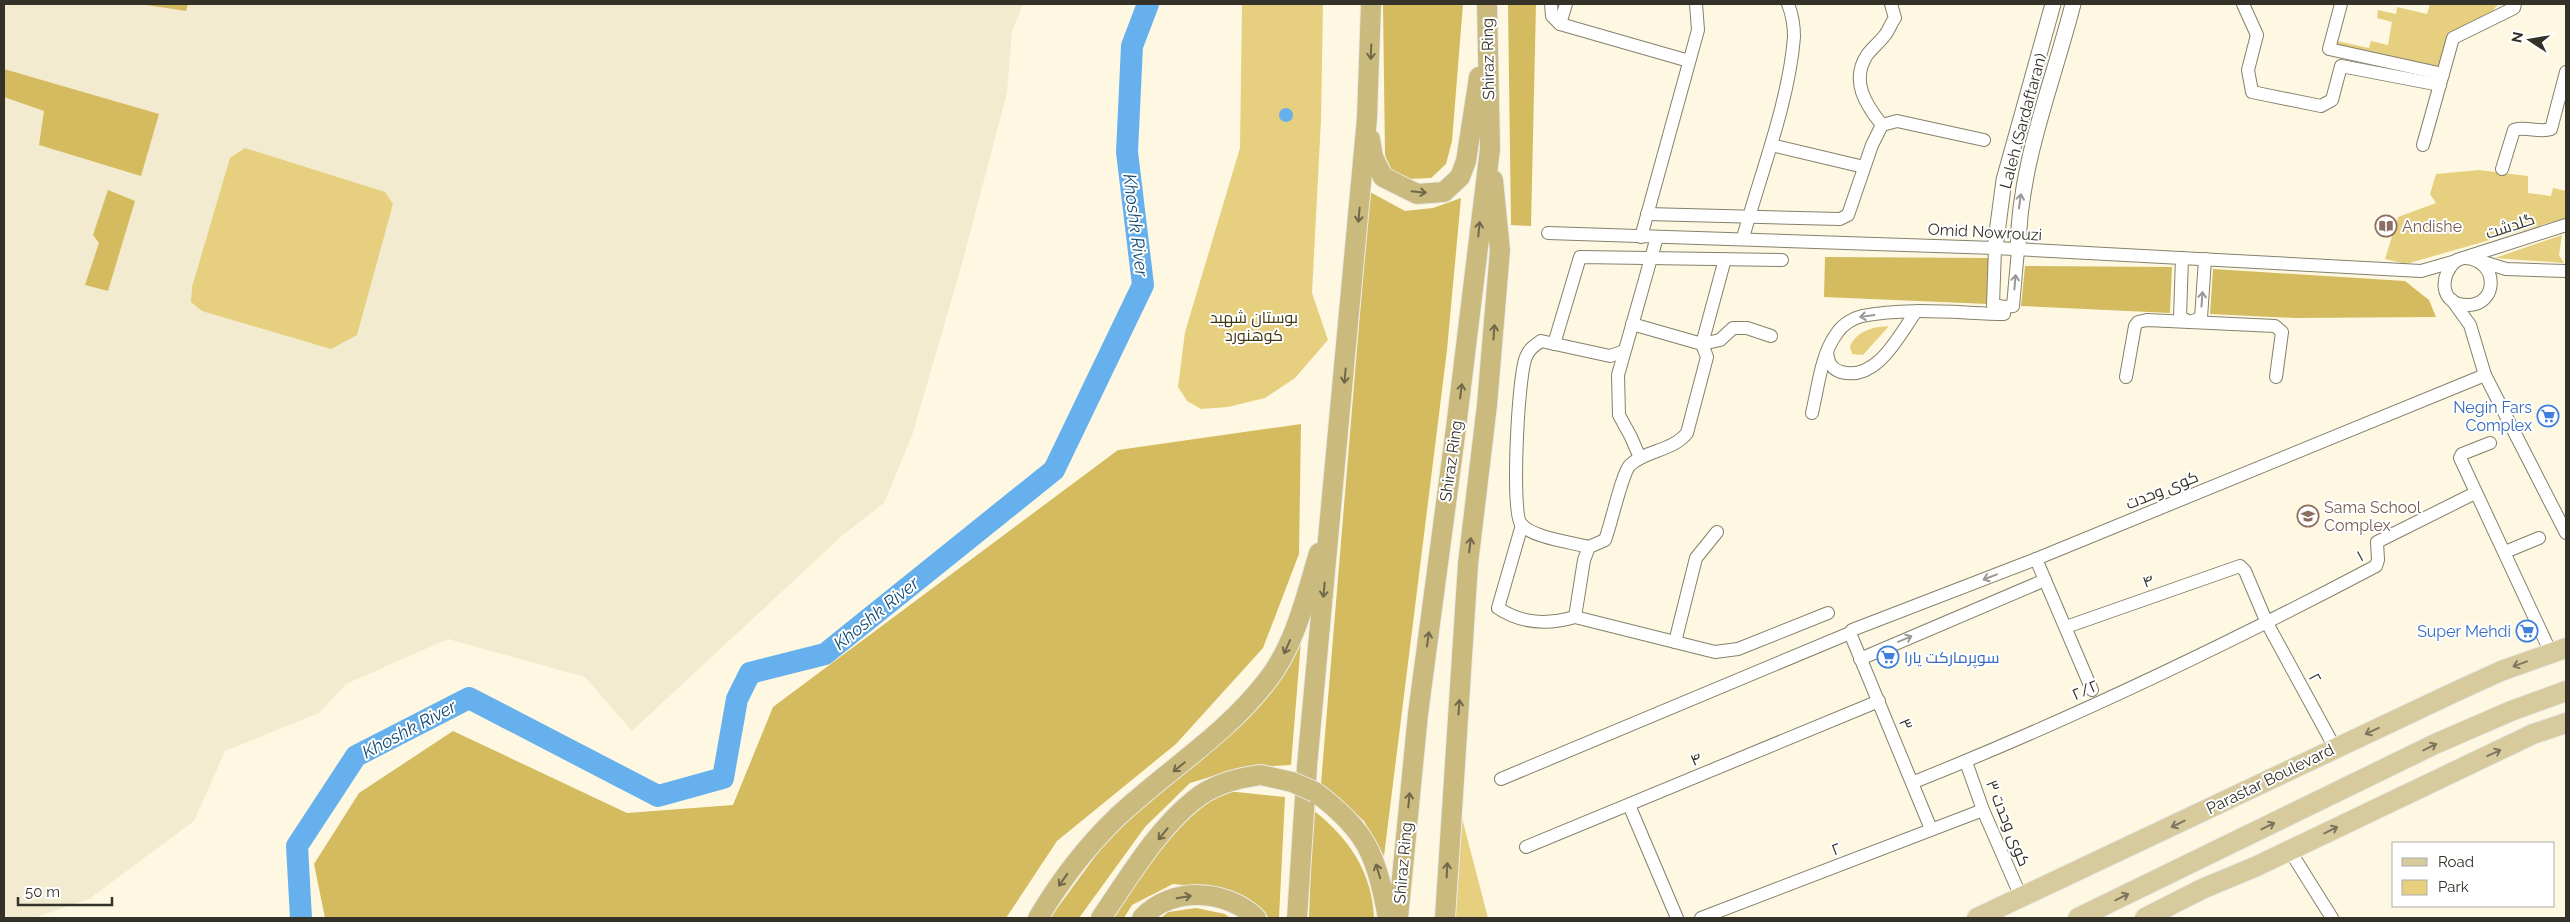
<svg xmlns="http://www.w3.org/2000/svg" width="2570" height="922" font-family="Raleway,Cairo,sans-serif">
<rect width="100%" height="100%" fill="#fef8e2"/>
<!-- built -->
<path fill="#f3ebcf" d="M 4,4 L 1023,4 L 1012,31 L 1007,93 L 961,267 L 912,436 L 884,503 L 844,534 L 632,731 L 585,677 L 448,639 L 346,684 L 319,713 L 225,751 L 194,821 L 89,899 L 34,918 L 4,918 Z"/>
<!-- green -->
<g fill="#e6d07f">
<path d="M 1242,4 L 1323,4 L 1321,120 L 1312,293 L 1328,340 L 1295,378 L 1265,398 L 1228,407 L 1201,409 L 1187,401 L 1178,387 L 1185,332 L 1240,148 Z"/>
<path d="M 2430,4 L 2498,4 L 2492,12 L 2450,34 L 2441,71 L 2336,47 L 2337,41 L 2369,48 L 2371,41 L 2388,45 L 2392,22 L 2377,18 L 2378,10 L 2396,14 L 2397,7 L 2427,14 Z"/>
<path d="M 245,148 L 385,192 L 393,204 L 357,335 L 331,349 L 202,311 L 191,302 L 192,287 L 230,158 Z"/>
<path d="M 2479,170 L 2528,176 L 2528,193 L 2551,196 L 2553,188 L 2566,191 L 2566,218 L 2406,264 L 2385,259 L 2398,217 L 2436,203 L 2430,194 L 2436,174 Z"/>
<path d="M 2562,235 L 2559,255 L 2564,263 L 2495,258 Z"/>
<path d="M 1889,326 L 1863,355 L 1852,354 L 1850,346 C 1858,330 1873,327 1889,326 Z"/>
<path d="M 1462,818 L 1488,918 L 1456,918 L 1456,894 Z"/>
</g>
<!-- forest -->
<g fill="#d4bb5f">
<path d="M 140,4 L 188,4 L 186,11 Z"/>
<path d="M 1383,4 L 1463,4 L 1452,141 L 1446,164 L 1431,178 L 1408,179 L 1392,171 L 1385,155 Z"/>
<path d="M 1508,4 L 1536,4 L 1531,226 L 1511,225 Z"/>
<path d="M 4,69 L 159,114 L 141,176 L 39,145 L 44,111 L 4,97 Z"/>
<path d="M 108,190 L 135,201 L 108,291 L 85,285 L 99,243 L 93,235 Z"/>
<path d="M 1370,192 L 1405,211 L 1433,208 L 1461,198 L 1447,350 L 1384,856 L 1364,821 L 1321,783 Z"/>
<path d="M 1825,257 L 1991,258 L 1988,304 L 1824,297 Z"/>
<path d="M 2025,266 L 2172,267 L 2170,313 L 2021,306 Z"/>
<path d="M 2213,269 L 2405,281 L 2429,300 L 2436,317 L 2295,318 L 2210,314 Z"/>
<path d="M 1301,424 L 1299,554 L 1263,648 L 1176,744 L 1057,841 L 1006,918 L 325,918 L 314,864 L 359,793 L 453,731 L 627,813 L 733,805 L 773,707 L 1118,450 Z"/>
<path d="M 1301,641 L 1291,765 L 1240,768 L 1190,783 L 1145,827 L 1079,918 L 1050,918 L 1113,832 L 1237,728 L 1283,675 Z"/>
<path d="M 1227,791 L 1285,797 L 1279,918 L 1269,918 L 1261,909 L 1225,889 L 1173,884 L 1132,905 L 1124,918 L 1110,918 L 1175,831 L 1202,803 Z"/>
<path d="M 1313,810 C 1349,838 1372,872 1374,918 L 1309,918 Z"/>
<path d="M 1196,908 L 1225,914 L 1230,918 L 1161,918 L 1168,912 Z"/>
</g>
<!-- water -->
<circle fill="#66b1ed" cx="1286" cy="115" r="7"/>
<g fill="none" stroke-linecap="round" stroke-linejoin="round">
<!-- river -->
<path stroke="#66b1ed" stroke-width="22" d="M 301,918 L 297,846 L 356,756 L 469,698 L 658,796 L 723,778 L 737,699 L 750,673 L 825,654 L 1054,470 L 1143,285 L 1127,152 L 1132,46 L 1148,4"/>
<!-- minor casing -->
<g stroke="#85806c" stroke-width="14">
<g id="minor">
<path d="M 1551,4 L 1552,16 L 1560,24 L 1689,61"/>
<path d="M 2243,4 L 2257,35 L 2248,70 L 2252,92 L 2321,106 L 2332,100 L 2341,66 L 2440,85"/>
<path d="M 2341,4 L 2329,49 L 2443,74"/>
<path d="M 1560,24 L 1566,4"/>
<path d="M 1882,125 C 1866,105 1850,81 1867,55 C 1872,48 1880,42 1885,35 C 1889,30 1891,23 1895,18 L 1891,4"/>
<path d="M 1771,145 L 1864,167"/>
<path d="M 2423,145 L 2453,38 L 2514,8 L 2515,4"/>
<path d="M 2502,169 L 2514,130 C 2526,126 2539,133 2551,129 L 2566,72"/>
<path d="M 1647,214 L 1840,219 L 1848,215 L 1872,145 L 1882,125 L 1897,121 L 1984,140"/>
<path d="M 1548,233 L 1995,248 L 2421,271 L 2456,261"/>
<path d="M 1641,237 L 1698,30 L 1696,4"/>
<path d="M 1743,238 C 1760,175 1789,102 1794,37 C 1794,26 1792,14 1788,4"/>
<path d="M 1995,248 L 1993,305 L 2004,307 L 2013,306 L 2018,250"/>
<path d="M 2182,258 L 2180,317 L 2190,322 L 2201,318 L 2205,259"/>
<path d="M 2465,258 C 2500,260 2498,306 2467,305 C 2439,305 2439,274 2457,260 L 2566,225"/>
<path d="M 2480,261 L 2506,269 L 2566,271"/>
<path d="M 2452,300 L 2470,325 L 2485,375 L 2566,533"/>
<path d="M 1632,324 L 1702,344 L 1720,340 L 1733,328 L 1747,328 L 1771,336"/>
<path d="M 1554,344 L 1580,257 L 1782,260"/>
<path d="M 1827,352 C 1828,362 1831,369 1841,372 C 1877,382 1899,335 1915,313"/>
<path d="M 2126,377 L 2135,326 L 2138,322 L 2147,320 L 2275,326 L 2282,332 L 2276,377"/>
<path d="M 1812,413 C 1818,388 1821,354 1837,333 C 1842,325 1853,318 1862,316 C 1907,307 1958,313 2004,314 L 2004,307"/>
<path d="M 2490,443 L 2462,454 L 2460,458 L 2551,653"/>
<path d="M 1640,458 L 1631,437 L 1619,415 L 1618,375 L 1657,237"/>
<path d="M 1522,525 L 1498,608 C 1522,624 1547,625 1575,617 L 1715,652 L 1738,649 L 1828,613"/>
<path d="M 1589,547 C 1571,542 1533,538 1521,524 C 1511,512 1518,374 1526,357 C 1529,349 1534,346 1541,341 L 1610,356 L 1624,351"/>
<path d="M 2505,552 L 2539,538"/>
<path d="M 2036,559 L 2092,690"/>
<path d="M 1575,617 L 1584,560 L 1589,547 L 1605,540 C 1611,525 1622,473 1630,465 C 1646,450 1673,451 1687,433 L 1707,357 L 1702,344 L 1725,259"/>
<path d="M 2066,627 L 2240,566 L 2245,571 L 2267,623 L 2335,748"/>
<path d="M 1850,633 L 1931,829"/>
<path d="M 1675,642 L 1696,558 L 1717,532"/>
<path d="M 1860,659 L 2045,580"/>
<path d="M 1966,762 L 1983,810 L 2021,897"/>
<path d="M 1501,779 L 1850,633 L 1852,630 L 2036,559 L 2485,375"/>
<path d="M 1914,782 C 2072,719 2226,645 2376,566 L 2378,560 L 2377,542 L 2475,493"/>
<path d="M 1629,805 L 1677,918"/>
<path d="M 1526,847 L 1879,701"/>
<path d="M 2290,851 L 2332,918"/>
<path d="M 1701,918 L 1983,810"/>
</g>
</g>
<!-- tertiary casing -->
<g stroke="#85806c" stroke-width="17">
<g id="tertiary">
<path d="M 1995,248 L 2004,180 L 2053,4"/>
<path d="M 2018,250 C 2019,164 2052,86 2073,4"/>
</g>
</g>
<!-- primary casing -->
<g stroke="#ebeaea" stroke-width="22">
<g id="primary">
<path d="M 1977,918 L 2455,692 L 2501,671 L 2566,648"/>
<path d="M 2078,918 L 2435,744 L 2511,711 L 2566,691"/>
<path d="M 2145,918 L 2202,889 L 2257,866 L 2533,734 L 2566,723"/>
</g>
</g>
<!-- trunk casing -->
<g stroke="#ebeaea" stroke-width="22">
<g id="trunk">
<path d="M 1370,139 L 1373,157 L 1383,177 L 1417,194 L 1444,192 L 1460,177 L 1466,161 L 1479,77"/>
<path d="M 1315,792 C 1368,831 1376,856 1388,918"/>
<path d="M 1038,918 C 1060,881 1086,847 1117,817 C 1166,771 1224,736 1266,682 C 1295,646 1306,596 1319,553"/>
<path d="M 1101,918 C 1127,880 1157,829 1194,800 C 1213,784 1237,778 1261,775"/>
<path d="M 1142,918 C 1172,886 1226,889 1256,918"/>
<path d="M 1297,918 L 1307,766 L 1367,118 L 1371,4"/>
<path d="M 1398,918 L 1418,714 L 1456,428 L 1490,149 L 1487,4"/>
<path d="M 1445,918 L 1468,564 L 1487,405 L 1500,250 L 1493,180"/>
</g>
</g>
<!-- minor -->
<use href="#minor" stroke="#fff" stroke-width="12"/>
<!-- tertiary -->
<use href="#tertiary" stroke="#fff" stroke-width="15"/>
<!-- primary -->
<use href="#primary" stroke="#d7cb9e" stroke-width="20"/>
<!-- trunk -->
<use href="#trunk" stroke="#caba7e" stroke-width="20"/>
<!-- trunk-bridge casing -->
<g stroke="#ebeaea" stroke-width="22" stroke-linecap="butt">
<path id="trunk-bridge" d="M 1261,775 L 1292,782 L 1315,792"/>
</g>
<!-- trunk-bridge -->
<use href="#trunk-bridge" stroke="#caba7e" stroke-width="20"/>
</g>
<!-- one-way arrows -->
<defs><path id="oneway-shaft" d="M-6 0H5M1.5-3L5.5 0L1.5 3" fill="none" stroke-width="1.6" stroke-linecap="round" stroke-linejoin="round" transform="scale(1.25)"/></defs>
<g stroke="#70684b">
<use href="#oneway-shaft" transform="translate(1371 52) rotate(92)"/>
<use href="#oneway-shaft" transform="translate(1419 192) rotate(6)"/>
<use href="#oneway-shaft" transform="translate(1359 215) rotate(95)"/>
<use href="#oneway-shaft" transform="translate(1479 229) rotate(-84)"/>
<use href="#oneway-shaft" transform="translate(1494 332) rotate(-86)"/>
<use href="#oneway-shaft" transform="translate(1345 376) rotate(95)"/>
<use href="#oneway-shaft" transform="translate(1461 391) rotate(-83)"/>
<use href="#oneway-shaft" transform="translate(1470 545) rotate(-83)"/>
<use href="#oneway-shaft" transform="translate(1324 590) rotate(95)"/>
<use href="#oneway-shaft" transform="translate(1428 639) rotate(-82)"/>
<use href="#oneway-shaft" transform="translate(1287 647) rotate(114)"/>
<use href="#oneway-shaft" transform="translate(1459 707) rotate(-86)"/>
<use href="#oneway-shaft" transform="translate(1179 767) rotate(141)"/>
<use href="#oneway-shaft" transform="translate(1409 800) rotate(-84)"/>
<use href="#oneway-shaft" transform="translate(1163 834) rotate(129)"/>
<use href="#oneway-shaft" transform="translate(1447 870) rotate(-87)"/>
<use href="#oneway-shaft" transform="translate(1378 871) rotate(-107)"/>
<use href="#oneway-shaft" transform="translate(1063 880) rotate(125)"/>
<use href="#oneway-shaft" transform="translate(1184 897) rotate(-10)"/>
</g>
<g stroke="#9a9894">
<use href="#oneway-shaft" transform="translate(2020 201) rotate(-82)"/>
<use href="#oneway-shaft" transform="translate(2015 282) rotate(-85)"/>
<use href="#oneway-shaft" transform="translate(2202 299) rotate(-86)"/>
<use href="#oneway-shaft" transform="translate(1867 316) rotate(172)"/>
<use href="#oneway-shaft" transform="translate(1990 577) rotate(159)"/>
<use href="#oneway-shaft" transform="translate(1905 639) rotate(-23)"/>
</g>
<g stroke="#7d765e">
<use href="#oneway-shaft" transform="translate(2520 664) rotate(160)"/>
<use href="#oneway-shaft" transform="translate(2372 731) rotate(155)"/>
<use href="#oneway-shaft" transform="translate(2430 747) rotate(-26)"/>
<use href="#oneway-shaft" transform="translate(2494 753) rotate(-25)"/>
<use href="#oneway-shaft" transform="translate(2178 824) rotate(154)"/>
<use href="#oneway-shaft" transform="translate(2268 826) rotate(-26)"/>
<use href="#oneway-shaft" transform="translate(2331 830) rotate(-26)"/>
<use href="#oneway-shaft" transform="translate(2122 897) rotate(-26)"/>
</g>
<!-- icons -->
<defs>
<g id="library-ring" transform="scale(1.125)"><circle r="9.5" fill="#fff" stroke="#8d6e63" stroke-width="1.5"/><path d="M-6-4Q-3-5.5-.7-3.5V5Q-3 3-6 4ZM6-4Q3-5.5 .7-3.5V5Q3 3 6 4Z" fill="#8d6e63"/></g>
<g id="supermarket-ring" transform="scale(1.125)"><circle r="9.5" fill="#fff" stroke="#3f7fe0" stroke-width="1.5"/><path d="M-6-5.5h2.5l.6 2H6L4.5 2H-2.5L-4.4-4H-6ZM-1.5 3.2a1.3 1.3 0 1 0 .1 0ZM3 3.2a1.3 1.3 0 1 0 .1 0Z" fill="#3f7fe0"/></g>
<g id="school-ring" transform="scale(1.125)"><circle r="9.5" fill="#fff" stroke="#8d6e63" stroke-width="1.5"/><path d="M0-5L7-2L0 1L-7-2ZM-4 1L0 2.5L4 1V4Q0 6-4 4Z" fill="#8d6e63"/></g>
</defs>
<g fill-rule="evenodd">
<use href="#library-ring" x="2386" y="226"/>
<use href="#supermarket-ring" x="2548" y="416"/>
<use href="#school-ring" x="2308" y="516"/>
<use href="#supermarket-ring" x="2527" y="631"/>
<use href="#supermarket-ring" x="1888" y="657"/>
</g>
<g text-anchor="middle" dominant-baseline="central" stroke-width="4" stroke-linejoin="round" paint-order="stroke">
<!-- street labels -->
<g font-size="16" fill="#343129" stroke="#fff">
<text transform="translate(1488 59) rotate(-91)">Shiraz Ring</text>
<text transform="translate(2023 121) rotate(-75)">Laleh (Sardaftaran)</text>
<text transform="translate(2510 226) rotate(-18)">گلدشت</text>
<text transform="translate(1985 232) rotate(3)">Omid Nowrouzi</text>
<text transform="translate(1451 461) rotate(-82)">Shiraz Ring</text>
<text transform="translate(2162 490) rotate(-22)">کوی وحدت</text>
<text transform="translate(2360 556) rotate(-29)">۱</text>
<text transform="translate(2148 581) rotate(-20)">۴</text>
<text transform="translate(2315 678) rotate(62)">۲</text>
<text transform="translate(2085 690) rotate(-24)">۲/۲</text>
<text transform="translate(1906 724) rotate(67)">۳</text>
<text transform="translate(1696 759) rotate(-23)">۴</text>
<text transform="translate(2270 779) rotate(-26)">Parastar Boulevard</text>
<text transform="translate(2008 823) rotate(68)">کوی وحدت ۳</text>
<text transform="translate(1836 849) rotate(-21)">۲</text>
<text transform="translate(1403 863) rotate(-85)">Shiraz Ring</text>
</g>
<!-- education labels -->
<g font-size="16" fill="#785e54" stroke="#fff" text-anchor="start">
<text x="2402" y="226">Andishe</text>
<text x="2324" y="507">Sama School<tspan x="2324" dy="18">Complex</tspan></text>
</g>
<!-- park labels -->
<g font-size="16" fill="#41370f" stroke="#fff">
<text x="1254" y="317">بوستان شهید<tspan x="1254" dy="18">کوهنورد</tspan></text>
</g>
<!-- shop labels -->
<g font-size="16" fill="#366cbe" stroke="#fff" text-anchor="end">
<text x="2532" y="407">Negin Fars<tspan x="2532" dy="18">Complex</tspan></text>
<text x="2511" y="631">Super Mehdi</text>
<text x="1904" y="657" text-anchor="start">سوپرمارکت یارا</text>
</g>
<!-- water labels -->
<g font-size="18" font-style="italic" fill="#124b72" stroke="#fff">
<text transform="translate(1136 225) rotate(83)">Khoshk River</text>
<text transform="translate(876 613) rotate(-39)">Khoshk River</text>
<text transform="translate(409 729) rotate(-28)">Khoshk River</text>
</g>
</g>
<!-- border -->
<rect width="2570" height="922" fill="none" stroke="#343129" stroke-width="10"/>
<!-- legend -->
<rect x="2392" y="842" width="162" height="65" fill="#ffffff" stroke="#aeada9"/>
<rect x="2402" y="858" width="25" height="8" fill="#d7cb9e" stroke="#aeada9"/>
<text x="2438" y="867" font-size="15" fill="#343129">Road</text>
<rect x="2402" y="880" width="25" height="15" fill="#e6d07f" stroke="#aeada9"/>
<text x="2438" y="892" font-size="15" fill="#343129">Park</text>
<!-- north arrow -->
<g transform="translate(2530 40) rotate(282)" stroke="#ffffff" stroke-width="4" paint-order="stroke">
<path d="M0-4L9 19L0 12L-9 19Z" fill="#343129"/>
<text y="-8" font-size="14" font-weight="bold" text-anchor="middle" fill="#343129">N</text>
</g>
<!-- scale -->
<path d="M18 897v8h94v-8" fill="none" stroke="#343129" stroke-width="2.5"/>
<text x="25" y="897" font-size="15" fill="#343129" stroke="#ffffff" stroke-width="4" paint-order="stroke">50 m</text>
</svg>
